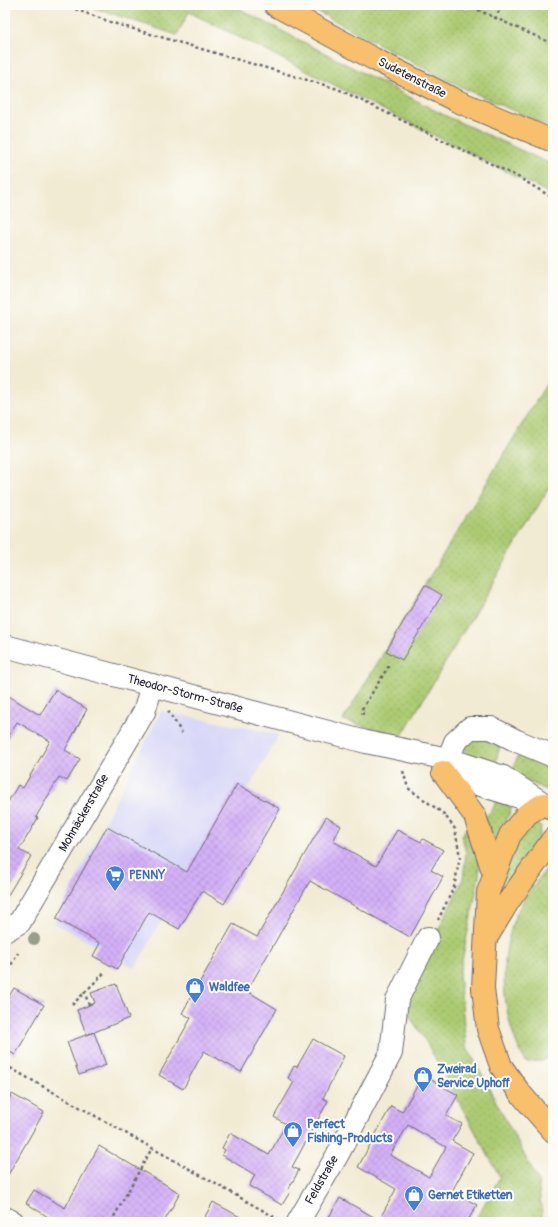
<svg xmlns="http://www.w3.org/2000/svg" width="558" height="1227" font-family="Pangolin,sans-serif">
<defs>
<pattern id="green-dots" width="8" height="8" patternUnits="userSpaceOnUse"><rect width="8" height="8" fill="#acca72"/><path d="M2 2h.1M6 6h.1" fill="none" stroke="#94ad64" stroke-width="1.8" stroke-linecap="round"/></pattern>
<pattern id="building-cross-hatch" width="8" height="8" patternUnits="userSpaceOnUse"><rect width="8" height="8" fill="#d4b1f8"/><path d="M0 0l8 8M0 8l8-8" fill="none" stroke="#b698d6"/></pattern>
</defs>
<rect width="100%" height="100%" fill="#fdfcf7"/>
<filter id="ink" filterUnits="userSpaceOnUse"><feTurbulence type="fractalNoise" baseFrequency=".025" numOctaves="2"/><feDisplacementMap in="SourceGraphic" scale="8" xChannelSelector="R" yChannelSelector="G"/><feConvolveMatrix kernelMatrix="1 2 1 2 8 2 1 2 1" color-interpolation-filters="sRGB"/></filter>
<filter id="wash" filterUnits="userSpaceOnUse"><feTurbulence type="fractalNoise" baseFrequency=".012" numOctaves="4" result="noise"/><feDisplacementMap in="SourceGraphic" scale="16" xChannelSelector="R" yChannelSelector="G"/><feGaussianBlur stdDeviation="0.9" result="paint"/><feColorMatrix in="noise" values="0 0 0 0 0 0 0 0 0 0 0 0 0 0 0 0 0 1.4 0 .05"/><feComposite in="paint" operator="in"/></filter>
<g filter="url(#wash)">
<rect width="100%" height="100%" fill="#f2ebd4"/>
<!-- built -->
<path fill="#d8d7f8" d="M 161,711 L 279,734 L 212,854 L 202,849 L 135,968 L 54,923 Z"/>
<!-- green -->
<g fill="url(#green-dots)" stroke="#677656">
<path d="M 86,5 L 232,5 L 444,115 L 553,165 L 553,195 L 189,12 L 177,35 Z"/>
<path d="M 305,5 L 457,5 L 467,11 L 471,5 L 553,5 L 553,129 L 449,81 Z"/>
<path d="M 553,373 L 553,481 L 401,737 L 343,720 Z"/>
<path d="M 481,736 L 495,739 L 500,745 L 495,765 L 469,757 L 465,750 C 466,740 472,739 481,736 Z"/>
<path d="M 527,754 L 553,761 L 553,793 L 512,774 L 512,771 L 518,756 Z"/>
<path d="M 497,800 L 512,807 L 498,841 L 491,839 L 484,818 L 493,809 Z"/>
<path d="M 534,823 L 541,826 L 538,846 L 502,899 L 496,896 L 519,836 Z"/>
<path d="M 471,825 L 479,850 L 479,877 L 459,975 L 466,1045 L 538,1181 L 543,1222 L 474,1222 L 500,1177 L 424,1038 L 402,1005 L 463,879 L 466,853 L 462,836 L 465,830 Z"/>
<path d="M 553,860 L 553,1054 L 543,1061 L 526,1062 C 502,1021 498,968 513,922 C 521,899 539,879 553,860 Z"/>
</g>
<g id="blocks">
<!-- building -->
<g fill="url(#building-cross-hatch)" fill-rule="evenodd">
<path d="M 425,585 L 442,595 L 402,660 L 386,651 Z"/>
<path d="M 55,690 L 87,709 L 65,750 L 80,759 L 67,781 L 59,777 L 36,817 L 38,818 L 19,850 L 31,856 L 5,900 L 5,807 L 18,785 L 23,788 L 50,741 L 17,722 L 5,743 L 5,694 L 40,715 Z"/>
<path d="M 237,784 L 280,809 L 224,904 L 202,891 L 179,929 L 149,912 L 117,969 L 93,956 L 100,943 L 56,919 L 107,827 L 187,872 Z"/>
<path d="M 326,817 L 341,826 L 333,841 L 376,866 L 397,830 L 421,842 L 423,839 L 443,850 L 431,870 L 443,877 L 410,937 L 310,881 L 247,991 L 277,1009 L 241,1072 L 204,1051 L 183,1089 L 159,1075 L 191,1018 L 182,1013 L 233,924 L 257,937 Z"/>
<path d="M 116,984 L 129,1018 L 87,1035 L 77,1010 L 95,1003 L 91,993 Z"/>
<path d="M 14,988 L 44,1005 L 15,1055 L 5,1049 L 5,1003 Z"/>
<path d="M 94,1032 L 106,1065 L 79,1075 L 67,1042 Z"/>
<path d="M 313,1039 L 344,1056 L 323,1098 L 328,1101 L 292,1167 L 299,1170 L 288,1190 L 290,1192 L 282,1205 L 249,1186 L 255,1175 L 222,1155 L 225,1150 L 222,1148 L 230,1133 L 269,1155 L 286,1124 L 274,1117 L 294,1082 L 288,1078 L 294,1066 L 297,1067 Z"/>
<path d="M 423,1075 L 458,1095 L 446,1116 L 462,1124 L 452,1141 L 473,1153 L 452,1191 L 477,1205 L 467,1222 L 326,1222 L 340,1198 L 379,1220 L 396,1189 L 358,1167 L 391,1106 L 402,1112 ZM 408,1125 L 446,1147 L 429,1177 L 390,1155 Z"/>
<path d="M 12,1094 L 44,1112 L 5,1180 L 5,1106 Z"/>
<path d="M 99,1146 L 180,1193 L 164,1222 L 56,1222 L 26,1203 L 34,1190 L 65,1208 Z"/>
<path d="M 213,1202 L 249,1222 L 202,1222 Z"/>
</g>
</g>
</g>
<g filter="url(#ink)">
<use href="#blocks" fill-opacity="0" stroke="#6b6871" stroke-width="1"/>
<g fill="none" stroke-linecap="round" stroke-linejoin="round">
<!-- minor casing -->
<g stroke="#6b6871" stroke-width="24">
<g id="minor">
<path d="M 5,646 L 366,742 L 448,759 L 503,777 L 544,804"/>
<path d="M 443,772 L 455,742 L 470,728 L 491,728 L 517,741 L 553,756"/>
<path d="M 461,779 L 526,799"/>
<path d="M 5,931 L 20,922 L 26,911 L 144,712 L 152,685"/>
<path d="M 5,1218 L 13,1222"/>
<path d="M 298,1222 L 338,1154 L 391,1053 L 397,1000 L 428,938"/>
</g>
</g>
<!-- major casing -->
<g stroke="#6b6871" stroke-width="24">
<g id="major">
<path d="M 275,5 L 374,59 L 457,101 L 553,141"/>
<path d="M 443,772 L 475,816 L 494,875"/>
<path d="M 553,809 L 544,804 L 527,814 L 510,835 L 488,892 L 483,988 L 488,1029 L 501,1066 L 520,1093 L 553,1131"/>
<path d="M 487,937 L 508,902 L 553,839"/>
</g>
</g>
<!-- path -->
<g stroke="#6b6871" stroke-width="2.5" stroke-dasharray="3 3" stroke-linecap="butt">
<path d="M 64,5 L 113,23 L 338,89 L 518,177 L 553,198"/>
<path d="M 467,5 L 553,44"/>
<path d="M 495,19 L 502,5"/>
<path d="M 168,711 L 182,733"/>
<path d="M 363,715 L 362,709 L 390,664"/>
<path d="M 403,771 L 408,788 L 444,814 L 455,829 L 460,857 L 454,887 L 438,920"/>
<path d="M 5,975 L 18,953"/>
<path d="M 84,991 L 89,1005"/>
<path d="M 72,1005 L 105,972"/>
<path d="M 5,1065 L 278,1219"/>
<path d="M 5,1077 L 10,1068"/>
<path d="M 111,1222 L 152,1148"/>
<path d="M 551,1222 L 553,1219"/>
</g>
<!-- minor -->
<use href="#minor" stroke="#fff" stroke-width="22"/>
<!-- major -->
<use href="#major" stroke="#f8bf6c" stroke-width="22"/>
</g>
<!-- trees -->
<circle fill="#9a9d8a" cx="34" cy="939" r="6"/>
</g>
<!-- icons -->
<defs>
<g id="supermarket-pin" transform="scale(1)"><path d="M0 17L-7.5 6A9.5 9.5 0 1 1 7.5 6Z" fill="#3f7fe0" stroke="#fdfcf7"/><path d="M-6-5.5h2.5l.6 2H6L4.5 2H-2.5L-4.4-4H-6ZM-1.5 3.2a1.3 1.3 0 1 0 .1 0ZM3 3.2a1.3 1.3 0 1 0 .1 0Z" fill="#fff"/></g>
<g id="shop-pin" transform="scale(1)"><path d="M0 17L-7.5 6A9.5 9.5 0 1 1 7.5 6Z" fill="#3f7fe0" stroke="#fdfcf7"/><path d="M-5-2.5h2.3a2.7 3.5 0 0 1 5.4 0H5L5.5 6h-11ZM-1.5-2.5h3a1.5 2.3 0 0 0-3 0Z" fill="#fff"/></g>
</defs>
<g fill-rule="evenodd">
<use href="#supermarket-pin" x="115" y="875"/>
<use href="#shop-pin" x="195" y="987"/>
<use href="#shop-pin" x="423" y="1076"/>
<use href="#shop-pin" x="293" y="1131"/>
<use href="#shop-pin" x="414" y="1195"/>
</g>
<g text-anchor="middle" dominant-baseline="central" stroke-width="4" stroke-linejoin="round" paint-order="stroke">
<!-- street labels -->
<g font-size="12" fill="#22223b" stroke="#fdfcf7">
<text transform="translate(412 78) rotate(27)">Sudetenstraße</text>
<text transform="translate(185 694) rotate(15)">Theodor-Storm-Straße</text>
<text transform="translate(84 813) rotate(-60)">Mohnäckerstraße</text>
<text transform="translate(322 1180) rotate(-60)">Feldstraße</text>
</g>
<!-- shop labels -->
<g font-size="12" font-weight="bold" fill="#366cbe" stroke="#fdfcf7" text-anchor="start">
<text x="129" y="875">PENNY</text>
<text x="209" y="987">Waldfee</text>
<text x="437" y="1069">Zweirad<tspan x="437" dy="14">Service Uphoff</tspan></text>
<text x="307" y="1124">Perfect<tspan x="307" dy="14">Fishing-Products</tspan></text>
<text x="428" y="1195">Gernet Etiketten</text>
</g>
</g>
<!-- margin -->
<rect width="558" height="1227" fill="none" stroke="#fdfcf7" stroke-width="20"/>
</svg>
